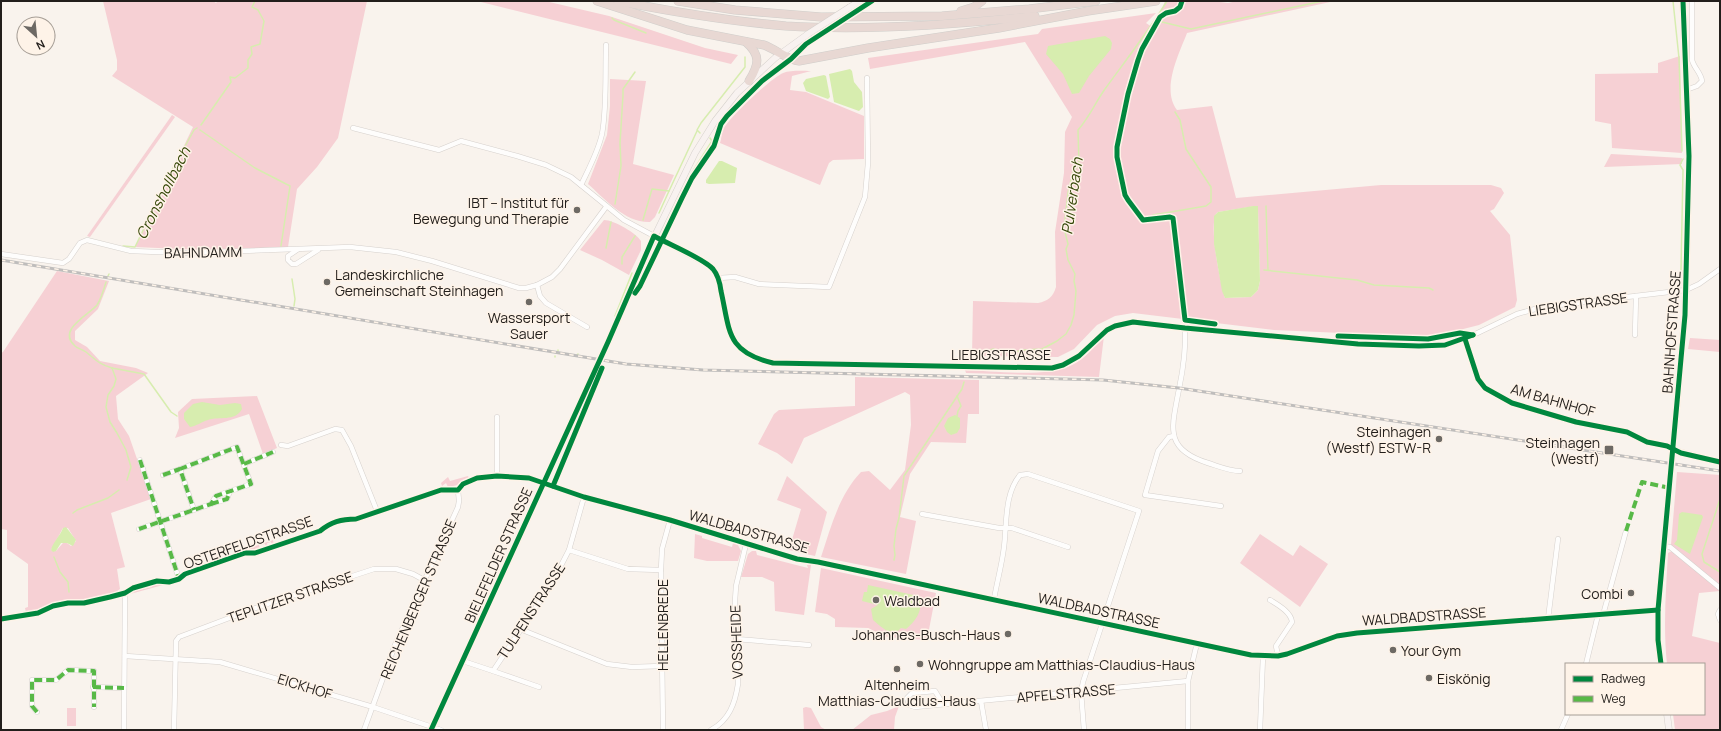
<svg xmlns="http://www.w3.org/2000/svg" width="1721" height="731" font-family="Manrope,sans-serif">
<rect width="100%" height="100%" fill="#f9f3ed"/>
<!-- green -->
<g fill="#f6d0d4" fill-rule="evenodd">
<path d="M 103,1 L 213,1 L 216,3 L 218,1 L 367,1 L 338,138 L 317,167 L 297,189 L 288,247 L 205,250 L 135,247 L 193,127 L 112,76 L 117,70 L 117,60 Z"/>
<path d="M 477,1 L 545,1 L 609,16 L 705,48 L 738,55 L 731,64 Z"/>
<path d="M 1165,1 L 1180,1 L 1177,8 L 1161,12 Z"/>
<path d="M 1185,1 L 1212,1 L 1228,3 L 1237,1 L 1253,2 L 1335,1 L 1187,33 C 1179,54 1161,89 1177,110 L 1212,106 L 1236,198 L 1381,185 L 1491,185 L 1501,188 L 1504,193 L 1494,209 L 1490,211 L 1510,235 L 1517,300 L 1515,307 L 1479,325 L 1432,337 L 1274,330 L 1133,313 L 1115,316 L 1097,325 L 1074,349 L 1058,357 L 972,356 L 973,301 L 1038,303 C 1048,301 1053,297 1056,287 L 1055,232 L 1064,173 L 1065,132 L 1072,117 L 1025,42 L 870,69 L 868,58 L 1038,34 L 1042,29 L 1156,13 L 1146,23 L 1152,27 C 1134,54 1130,77 1123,109 L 1126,110 L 1140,60 L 1153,35 L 1164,18 L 1180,12 ZM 1256,206 L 1258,209 L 1260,281 L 1258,290 L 1251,297 L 1225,298 C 1220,281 1209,228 1216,214 L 1218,212 Z"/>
<path d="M 1680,56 L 1682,153 L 1612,148 L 1611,124 L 1595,121 L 1595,74 L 1658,73 L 1658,63 Z"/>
<path d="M 811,71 L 792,76 L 790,90 L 806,92 L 864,116 L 864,159 L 833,160 L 829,163 L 820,185 L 720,143 C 722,138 721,132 724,128 C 733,114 769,80 783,73 C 791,70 803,71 811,71 Z"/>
<path d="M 610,79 L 646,81 L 633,164 L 674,175 L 655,217 L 650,222 C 625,223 605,199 588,184 L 607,135 L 610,106 Z"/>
<path d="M 172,115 L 175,117 L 90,237 L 87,236 Z"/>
<path d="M 1611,154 L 1682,158 L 1682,164 L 1604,167 Z"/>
<path d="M 604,220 C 614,220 636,233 641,241 L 641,250 L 629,275 L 602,260 L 580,250 Z"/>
<path d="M 57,271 L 109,281 L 98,309 L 75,331 L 75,340 L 87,347 L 100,361 L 136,368 L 148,373 L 116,396 L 118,419 L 129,436 L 151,499 L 111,513 L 125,567 L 117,569 L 120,589 C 111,596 94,601 83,601 C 77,601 72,599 67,600 C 53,603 41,610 26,613 L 25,608 L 28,607 L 28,564 L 7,549 L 7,530 L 1,529 L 1,353 L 3,352 ZM 63,528 L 68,528 L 76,541 L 71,546 L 67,543 L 63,543 L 56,551 L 51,550 Z"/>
<path d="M 1104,336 L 1099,377 L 966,373 L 965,370 C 995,371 1046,378 1072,365 C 1085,359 1094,347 1104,336 Z"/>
<path d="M 1690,338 L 1720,340 L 1720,352 L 1688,349 Z"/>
<path d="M 855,377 L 979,380 L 979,414 L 968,414 L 966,443 L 931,442 L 910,474 L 900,517 L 916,521 L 906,574 L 821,557 C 831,527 839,495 861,472 L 869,471 L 890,490 L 905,470 L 911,425 L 910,395 L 905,392 L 804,438 L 792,464 L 777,453 L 758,444 L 774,414 L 779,410 L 855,406 Z"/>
<path d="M 257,396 L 277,448 L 263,454 L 249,414 L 175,438 L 179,428 L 178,412 L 192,399 Z"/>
<path d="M 1677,472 L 1720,475 L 1720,591 L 1699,593 L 1692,636 L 1720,643 L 1720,729 L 1675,730 L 1673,714 L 1704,714 L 1704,664 L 1667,664 C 1663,627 1666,590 1668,553 L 1672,551 L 1691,567 L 1692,562 L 1671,545 Z"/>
<path d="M 468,476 L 469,478 L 458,485 L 448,487 L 446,483 L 442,486 L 441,483 L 448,477 L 450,481 Z"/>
<path d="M 787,476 L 827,512 L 815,556 L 789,550 L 801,509 L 777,500 Z"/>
<path d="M 695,534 L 702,536 L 702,538 L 732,547 L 733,543 L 738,545 L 741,551 L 738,561 L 707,561 L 694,558 Z"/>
<path d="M 1260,534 L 1293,556 L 1300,545 L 1328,564 L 1300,607 L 1240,563 Z"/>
<path d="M 273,540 L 274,545 L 272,545 L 271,542 L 267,543 L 268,547 L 266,547 L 265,544 L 259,545 L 260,549 L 248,550 L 247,549 Z"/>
<path d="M 752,551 L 756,551 L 757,555 L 808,568 L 807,565 L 811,565 L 804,615 L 775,611 L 774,582 L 762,577 L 741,577 L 748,554 Z"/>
<path d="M 821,568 L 936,593 L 927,640 L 887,637 L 868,628 L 835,627 L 835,619 L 827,614 L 815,612 Z"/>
<path d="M 158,583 L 163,585 L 130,594 L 138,588 L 139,590 L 152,587 L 152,585 Z"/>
<path d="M 899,706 L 895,717 L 894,730 L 852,730 L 871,715 L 887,711 Z"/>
<path d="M 806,707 L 811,708 L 821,727 L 826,730 L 804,730 L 803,708 Z"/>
<rect x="67" y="708" width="9" height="18"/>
</g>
<!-- water -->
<g fill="#d7edaf">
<path d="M 1105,36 L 1110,39 L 1112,43 L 1111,49 L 1089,76 L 1079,93 L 1072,94 L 1063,74 L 1046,54 L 1048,46 Z"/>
<path d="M 850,69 L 852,71 L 854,82 L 862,92 L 863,107 L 859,111 L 834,102 L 829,74 Z"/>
<path d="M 824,75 L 826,76 L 830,97 L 828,99 L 806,91 L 803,83 L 806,79 Z"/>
<path d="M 719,161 L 722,161 L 737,168 L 735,183 L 709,184 L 706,183 L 706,180 Z"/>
<path d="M 1253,206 L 1258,206 L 1258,209 L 1260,281 L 1258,290 L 1251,297 L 1225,298 L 1222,291 L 1214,244 L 1214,216 L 1218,212 Z"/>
<path d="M 202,402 L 220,405 L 235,403 L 241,404 L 242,409 C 235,422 219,416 208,420 C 201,422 197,426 190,427 L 184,419 L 184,413 L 193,404 Z"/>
<path d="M 955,415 L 960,418 L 960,428 L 957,433 L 951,435 L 947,432 L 944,426 L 948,418 Z"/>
<path d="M 1682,512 L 1702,515 L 1703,517 L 1690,554 L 1674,544 L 1677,540 L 1679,514 Z"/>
<path d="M 66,527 L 76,540 L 73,546 L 67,543 L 61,543 L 56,551 L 53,552 L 51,550 C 53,542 60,536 63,528 Z"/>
<path d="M 868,585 L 918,596 C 925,608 916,621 906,629 L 901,628 L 897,632 L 887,631 L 880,626 L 873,620 L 871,609 L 878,605 L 862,601 L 864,592 L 867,592 Z"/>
</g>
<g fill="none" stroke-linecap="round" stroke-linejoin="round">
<!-- stream -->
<g stroke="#d7edaf" stroke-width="1.5">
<path d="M 1673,1 L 1679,58 L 1682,151"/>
<path d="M 612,18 L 614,20 L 646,33"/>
<path d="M 1162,22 L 1191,29 L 1323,1"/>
<path d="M 201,125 L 231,82 L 230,77 L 235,78 L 248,68 L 248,60 L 252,54 L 251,47 L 260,44 L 264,21 L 258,10 L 252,7 L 255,1"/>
<path d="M 200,130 L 255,168 L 290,186 L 281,246"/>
<path d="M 700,133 L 697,130 L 701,123 L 745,67 L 745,57"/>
<path d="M 615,204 L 621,166 L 620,143 L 623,95 L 623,89 L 635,72"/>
<path d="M 1266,206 L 1268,270"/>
<path d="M 659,213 L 669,191"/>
<path d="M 1153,215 L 1206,206 L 1211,202 L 1211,187 L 1186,149 L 1180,120 L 1175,112"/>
<path d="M 643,220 L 652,189 L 669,191 L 697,131"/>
<path d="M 667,223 L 691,174 L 712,141 L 710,138"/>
<path d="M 123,246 L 135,247 L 173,168 L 194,130 L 197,128"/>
<path d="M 606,248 L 611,222"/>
<path d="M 622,264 L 622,257 L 635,236"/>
<path d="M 1264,270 L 1357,280 L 1374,285 L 1429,288 L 1433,290"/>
<path d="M 1681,270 L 1683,170 L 1680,165 L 1683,159"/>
<path d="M 108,276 L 109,274"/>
<path d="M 292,279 L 295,299 L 294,306"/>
<path d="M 106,282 C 104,289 101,299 97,305 C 90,314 56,330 75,346 C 78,349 82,349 86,352 C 96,360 99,364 112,368 L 116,379 L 114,386 L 108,395 L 106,407 L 110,422 L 117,433 L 126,450 L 131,467 L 127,480"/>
<path d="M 640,283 L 653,253"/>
<path d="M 615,316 L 632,273"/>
<path d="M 558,351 L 558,350"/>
<path d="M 989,351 L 993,349 L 1004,352 L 1009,351 L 1015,352 L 1025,350 L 1042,349 L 1057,341 L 1066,334 L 1071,325 L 1074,315 L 1076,291 L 1074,281 L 1075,274 L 1068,260 L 1066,249 L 1068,244 L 1064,228 L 1068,193 L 1073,172 L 1079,164 L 1078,130 C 1090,116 1095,103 1105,89 C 1126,60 1148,32 1167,1"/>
<path d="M 577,355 L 578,354"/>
<path d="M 555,357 L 555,356"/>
<path d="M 112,368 L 144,374 L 171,412 L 177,416"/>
<path d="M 957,396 L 961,406 L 958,411 L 957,416"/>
<path d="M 1720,499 L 1702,554 L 1704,562 L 1720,572"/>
<path d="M 73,513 L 77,510 L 108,498 L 119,490"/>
<path d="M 54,557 L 60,572 L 68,582 L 69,592"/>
<path d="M 894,560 L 895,555 L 894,546 L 896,529 L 899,518 L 904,476 L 962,389 L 964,382"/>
</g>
<!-- street casing -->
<g stroke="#d6d1cd" stroke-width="5.5">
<g id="street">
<path d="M 1686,90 L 1697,86 L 1702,81 C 1701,73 1694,68 1692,60 L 1692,1"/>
<path d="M 353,128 L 439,150 L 461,141 L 517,156 L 546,165 L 571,177 L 624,220 L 710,266 C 717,272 719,280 721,288 C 730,329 724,351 773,363 L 1052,368 L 1063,365 L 1079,356 L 1107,330 L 1115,326 L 1133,322 L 1185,328 L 1358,344 L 1419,346 L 1445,345 L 1465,339 L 1517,314 L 1542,307 L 1686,290 L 1699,284 L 1720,269"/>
<path d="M 581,185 C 589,168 598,152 602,134 C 607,107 605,73 606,45"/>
<path d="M 297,250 L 288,256 L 288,260 L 292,264 L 296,264 L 318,250"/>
<path d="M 1,254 L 63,263 L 69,259 L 80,243 L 87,240 L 131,251 L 184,253 L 350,247 L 396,252 L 432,261 L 519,288 L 526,288 L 537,285 L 552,277 L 560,269 L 606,207"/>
<path d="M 718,278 L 735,277 L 759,284 L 829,287 L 865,197 L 868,163 L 867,78"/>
<path d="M 537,285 L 540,296 L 546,303 L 587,327"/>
<path d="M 1185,328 C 1186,348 1183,370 1179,389 C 1172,427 1163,449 1208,463 C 1218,466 1229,471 1240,471"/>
<path d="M 1635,335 L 1636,296"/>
<path d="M 1465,339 L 1478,379 L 1485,388 L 1496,395 L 1526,408 L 1576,422 L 1627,432 L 1647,442 L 1667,446"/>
<path d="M 1174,436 L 1169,437 L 1158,451 L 1145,495 L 1221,506"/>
<path d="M 281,445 L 288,446 L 335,429 L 342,430 L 351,446 L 377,511"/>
<path d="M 1674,450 L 1720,462"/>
<path d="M 140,460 L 179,579"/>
<path d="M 244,464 L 273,452"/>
<path d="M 163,475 L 180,469"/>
<path d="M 497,476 L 497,417"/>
<path d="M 458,490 L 463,484 L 477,478 L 497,476 L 529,478 L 584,497 L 670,520 L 797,559 L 818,562 L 1251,655 L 1278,656 L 1287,654 L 1337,636 L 1357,633 L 1658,610"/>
<path d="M 211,504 L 227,499 L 230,491"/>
<path d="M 922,514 L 999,528 L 1012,528 L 1068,547"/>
<path d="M 139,529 L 211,504 L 216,496 L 251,484 L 237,447 L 180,469 L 194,510"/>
<path d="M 1664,546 L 1670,547 L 1720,588"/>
<path d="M 569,550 L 628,569 L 661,570"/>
<path d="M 994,599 C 997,582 1002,564 1004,547 C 1007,524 1004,494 1020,475 L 1028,474 L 1139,511 L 1083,682 L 1081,692 L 1084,730"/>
<path d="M 1270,600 C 1278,605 1291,612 1292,622 L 1276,646 L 1278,656"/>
<path d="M 1720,610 L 1718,614 L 1720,620"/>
<path d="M 1603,615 L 1626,531"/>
<path d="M 1,619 L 38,613 L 53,606 L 68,603 L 84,603 L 110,597 L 125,593 L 133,588 L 157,581 L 169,582 L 179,579 L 185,574 L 245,553 L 255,553 L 320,531 C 331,522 341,519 356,519 L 441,490 L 458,490"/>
<path d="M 1548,619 L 1558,539"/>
<path d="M 520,629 L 607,664 L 632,667 L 662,666"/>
<path d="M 736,639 L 809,645"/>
<path d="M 125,656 L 220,662 L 373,707 L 441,730"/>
<path d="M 463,661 L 493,671 L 552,583 L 569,550 L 584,497"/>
<path d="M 1586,664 L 1598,615"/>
<path d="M 493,671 L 539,687"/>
<path d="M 93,687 L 124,688"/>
<path d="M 981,701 L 986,730"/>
<path d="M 943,704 L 935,691 L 912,693 L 907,698 L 909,705 L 915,707 L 1188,681"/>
<path d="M 37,712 L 32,706 L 32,680 L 56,680 L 68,670 L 94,671 L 94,707"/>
<path d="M 124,730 L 125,593"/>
<path d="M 174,730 L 176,641 L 179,637 L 261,606 L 374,569 L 396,569 L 413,574 L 424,580"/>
<path d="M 364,730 L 395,645 L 458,507 L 459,501 L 458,490"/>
<path d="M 663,730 L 661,570 L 662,549 L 670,520"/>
<path d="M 711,730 C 729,720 735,704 738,684 L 735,601 L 736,586 L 746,544"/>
<path d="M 1188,730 L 1188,681 L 1197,643"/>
<path d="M 1260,730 L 1263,656"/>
<path d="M 1561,730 L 1568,714"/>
</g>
</g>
<!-- secondary casing -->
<g stroke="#d6d1cd" stroke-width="7">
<g id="secondary">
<path d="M 850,7 L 860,1"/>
<path d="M 1661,664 L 1658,640 L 1658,610 L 1685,315 L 1689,156 L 1683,1"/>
<path d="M 1667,714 L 1669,730"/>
<path d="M 431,730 L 608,342 L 649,248 L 695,153 L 715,121 L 737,93 L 775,58 L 808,34"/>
</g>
</g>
<!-- highway casing -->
<g stroke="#d0cecb" stroke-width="9">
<g id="highway">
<path d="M 597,1 L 687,30 L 764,45 C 775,49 788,60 799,61 L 868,48 L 999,28 L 1088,11 L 1156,1"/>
<path d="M 618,1 C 674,12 729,21 786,26 C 869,31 953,25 1035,16"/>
<path d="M 678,1 L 735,10 L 821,17 L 942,16 L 1029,9 L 1096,1"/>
<path d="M 961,11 L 974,7 L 982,1"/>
<path d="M 746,42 C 761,55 759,65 749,81"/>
</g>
</g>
<!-- street -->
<use href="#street" stroke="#fefdfc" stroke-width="4.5"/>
<!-- secondary -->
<use href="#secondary" stroke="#f8f2f0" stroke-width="6"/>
<!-- highway -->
<use href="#highway" stroke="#e8d8d3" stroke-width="8"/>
<!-- rail casing -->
<g stroke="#bfbdbc" stroke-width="3">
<path id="rail" d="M 1,260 L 626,364 L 703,370 L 1103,380 L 1179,388 L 1720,471"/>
</g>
<!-- rail -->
<use href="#rail" stroke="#fef3e8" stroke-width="1.5" stroke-dasharray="4.5" stroke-linecap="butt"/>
<!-- secondary-bridge casing -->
<g stroke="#d6d1cd" stroke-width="7" stroke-linecap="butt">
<path id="secondary-bridge" d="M 808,34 L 850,7"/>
</g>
<!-- secondary-bridge -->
<use href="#secondary-bridge" stroke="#f8f2f0" stroke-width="6"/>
<!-- quiet -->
<g stroke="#58b947" stroke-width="4" stroke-dasharray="8 4" stroke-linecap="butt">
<path d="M 140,460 L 179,579"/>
<path d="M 244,464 L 273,452"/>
<path d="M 163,475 L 180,469"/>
<path d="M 211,504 L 227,499 L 230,491"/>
<path d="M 139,529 L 211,504 L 216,496 L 251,484 L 237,447 L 180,469 L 194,510"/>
<path d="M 1626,531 L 1642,482 L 1670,488"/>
<path d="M 93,687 L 124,688"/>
<path d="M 37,712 L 32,706 L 32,680 L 56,680 L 68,670 L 94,671 L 94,707"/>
</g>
<!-- cycleway casing -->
<g stroke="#fef3e8" stroke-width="8">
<g id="cycleway">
<path d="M 1182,1 L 1180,7 L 1175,11 L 1166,13 L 1160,17 L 1142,49 L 1138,60 L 1128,94 L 1117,147 L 1117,157 L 1125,195 L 1128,200 L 1143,220 L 1170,217 L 1173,218 L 1185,320 L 1215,324"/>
<path d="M 635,293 L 640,286 L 682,198 L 692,178 L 714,146 L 721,124 L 727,116 L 762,81 L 791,59 L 806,44 L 872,1"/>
<path d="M 1338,336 L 1428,339 L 1460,333 L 1473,335"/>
<path d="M 1465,339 L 1478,379 L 1485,388 L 1512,403 L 1576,422 L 1627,432 L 1647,442 L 1667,446 L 1681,453 L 1720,462"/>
<path d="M 553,486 L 602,368"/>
<path d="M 1,619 L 38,613 L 53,606 L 68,603 L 84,603 L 110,597 L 125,593 L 133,588 L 157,581 L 169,582 L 179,579 L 185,574 L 245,553 L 255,553 L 320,531 C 331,522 341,519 356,519 L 441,490 L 458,490 L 463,484 L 477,478 L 497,476 L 529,478 L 584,497 L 670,520 L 797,559 L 818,562 L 1251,655 L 1278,656 L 1287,654 L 1337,636 L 1357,633 L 1658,610"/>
<path d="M 1661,664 L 1658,640 L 1658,610 L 1685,315 L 1689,156 L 1683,1"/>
<path d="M 431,730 L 608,342 L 654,236 C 668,244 703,258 713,269 C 718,275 720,283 721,291 C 730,331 726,352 773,363 L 1052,368 L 1063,365 L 1079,356 L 1107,330 L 1115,326 L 1133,322 L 1185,328 L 1358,344 L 1419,346 L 1445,345 L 1473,335"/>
</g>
</g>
<!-- cycleway -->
<use href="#cycleway" stroke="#00873e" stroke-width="5"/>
</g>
<!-- markers -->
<g fill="#6d6964" stroke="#fef3e8" stroke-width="1.5">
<circle cx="577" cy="210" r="4"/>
<circle cx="327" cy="282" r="4"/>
<circle cx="529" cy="302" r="4"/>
<circle cx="1439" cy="439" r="4"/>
<rect x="1604" y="445" width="10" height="10" rx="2"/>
<circle cx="1631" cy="593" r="4"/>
<circle cx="876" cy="600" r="4"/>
<circle cx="1008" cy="634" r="4"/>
<circle cx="1393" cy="650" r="4"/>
<circle cx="920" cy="664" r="4"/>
<circle cx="897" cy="669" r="4"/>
<circle cx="1429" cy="678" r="4"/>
</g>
<g text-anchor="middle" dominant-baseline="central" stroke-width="3" stroke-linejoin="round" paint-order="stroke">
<!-- poi labels -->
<g font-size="14" fill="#221e1b" stroke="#fef3e8" text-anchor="end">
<text x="569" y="202">IBT – Institut für<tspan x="569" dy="16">Bewegung und Therapie</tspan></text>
<text x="335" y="274" text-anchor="start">Landeskirchliche<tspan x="335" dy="16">Gemeinschaft Steinhagen</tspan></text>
<text x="529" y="317" text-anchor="middle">Wassersport<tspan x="529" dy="16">Sauer</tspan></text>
<text x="1431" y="431">Steinhagen<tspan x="1431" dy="16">(Westf) ESTW-R</tspan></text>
<text x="1600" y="442">Steinhagen<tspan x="1600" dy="16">(Westf)</tspan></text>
<text x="1623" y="593">Combi</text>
<text x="884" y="600" text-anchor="start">Waldbad</text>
<text x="1000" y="634">Johannes-Busch-Haus</text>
<text x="1401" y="650" text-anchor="start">Your Gym</text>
<text x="928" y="664" text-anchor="start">Wohngruppe am Matthias-Claudius-Haus</text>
<text x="1437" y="678" text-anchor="start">Eiskönig</text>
<text x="897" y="684" text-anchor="middle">Altenheim<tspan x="897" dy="16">Matthias-Claudius-Haus</tspan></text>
</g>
<!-- street labels -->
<g font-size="14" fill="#221e1b" stroke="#fef3e8">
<text transform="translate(203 252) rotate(-1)">BAHNDAMM</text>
<text transform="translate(1578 304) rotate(-8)">LIEBIGSTRASSE</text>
<text transform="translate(1671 332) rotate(-86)">BAHNHOFSTRASSE</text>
<text x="1001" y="354">LIEBIGSTRASSE</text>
<text transform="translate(1553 400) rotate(16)">AM BAHNHOF</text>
<text transform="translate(749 531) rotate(16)">WALDBADSTRASSE</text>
<text transform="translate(248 542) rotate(-19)">OSTERFELDSTRASSE</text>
<text transform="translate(498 555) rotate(-66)">BIELEFELDER STRASSE</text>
<text transform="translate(290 597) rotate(-19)">TEPLITZER STRASSE</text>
<text transform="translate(418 599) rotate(-67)">REICHENBERGER STRASSE</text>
<text transform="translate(1099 610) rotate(12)">WALDBADSTRASSE</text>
<text transform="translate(531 611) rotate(-57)">TULPENSTRASSE</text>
<text transform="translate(1424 616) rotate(-4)">WALDBADSTRASSE</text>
<text transform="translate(662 625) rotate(-90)">HELLENBREDE</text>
<text transform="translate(736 642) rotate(-92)">VOSSHEIDE</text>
<text transform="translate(305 686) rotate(17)">EICKHOF</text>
<text transform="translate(1066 693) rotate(-5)">APFELSTRASSE</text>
</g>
<!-- water labels -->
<g font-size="15" font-style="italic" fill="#334606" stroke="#fef3e8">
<text transform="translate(163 193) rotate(-63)">Cronshollbach</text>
<text transform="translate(1072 196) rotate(-82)">Pulverbach</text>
</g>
</g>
<!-- border -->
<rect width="1721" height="731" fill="none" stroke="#221e1b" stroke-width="4"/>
<!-- legend -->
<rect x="1565" y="663" width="140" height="52" fill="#fef3e8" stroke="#a69e96"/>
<rect x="1573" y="676" width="20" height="6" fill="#00873e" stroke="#a69e96"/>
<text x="1601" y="683" font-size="12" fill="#221e1b">Radweg</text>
<rect x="1573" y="696" width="20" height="6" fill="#58b947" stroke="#a69e96"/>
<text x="1601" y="703" font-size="12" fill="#221e1b">Weg</text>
<!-- north arrow -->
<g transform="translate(36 36) rotate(153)"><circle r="19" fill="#fef3e8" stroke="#a69e96"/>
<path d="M0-3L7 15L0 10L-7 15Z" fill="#6d6964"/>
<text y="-6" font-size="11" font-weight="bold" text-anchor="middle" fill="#221e1b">N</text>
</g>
</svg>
